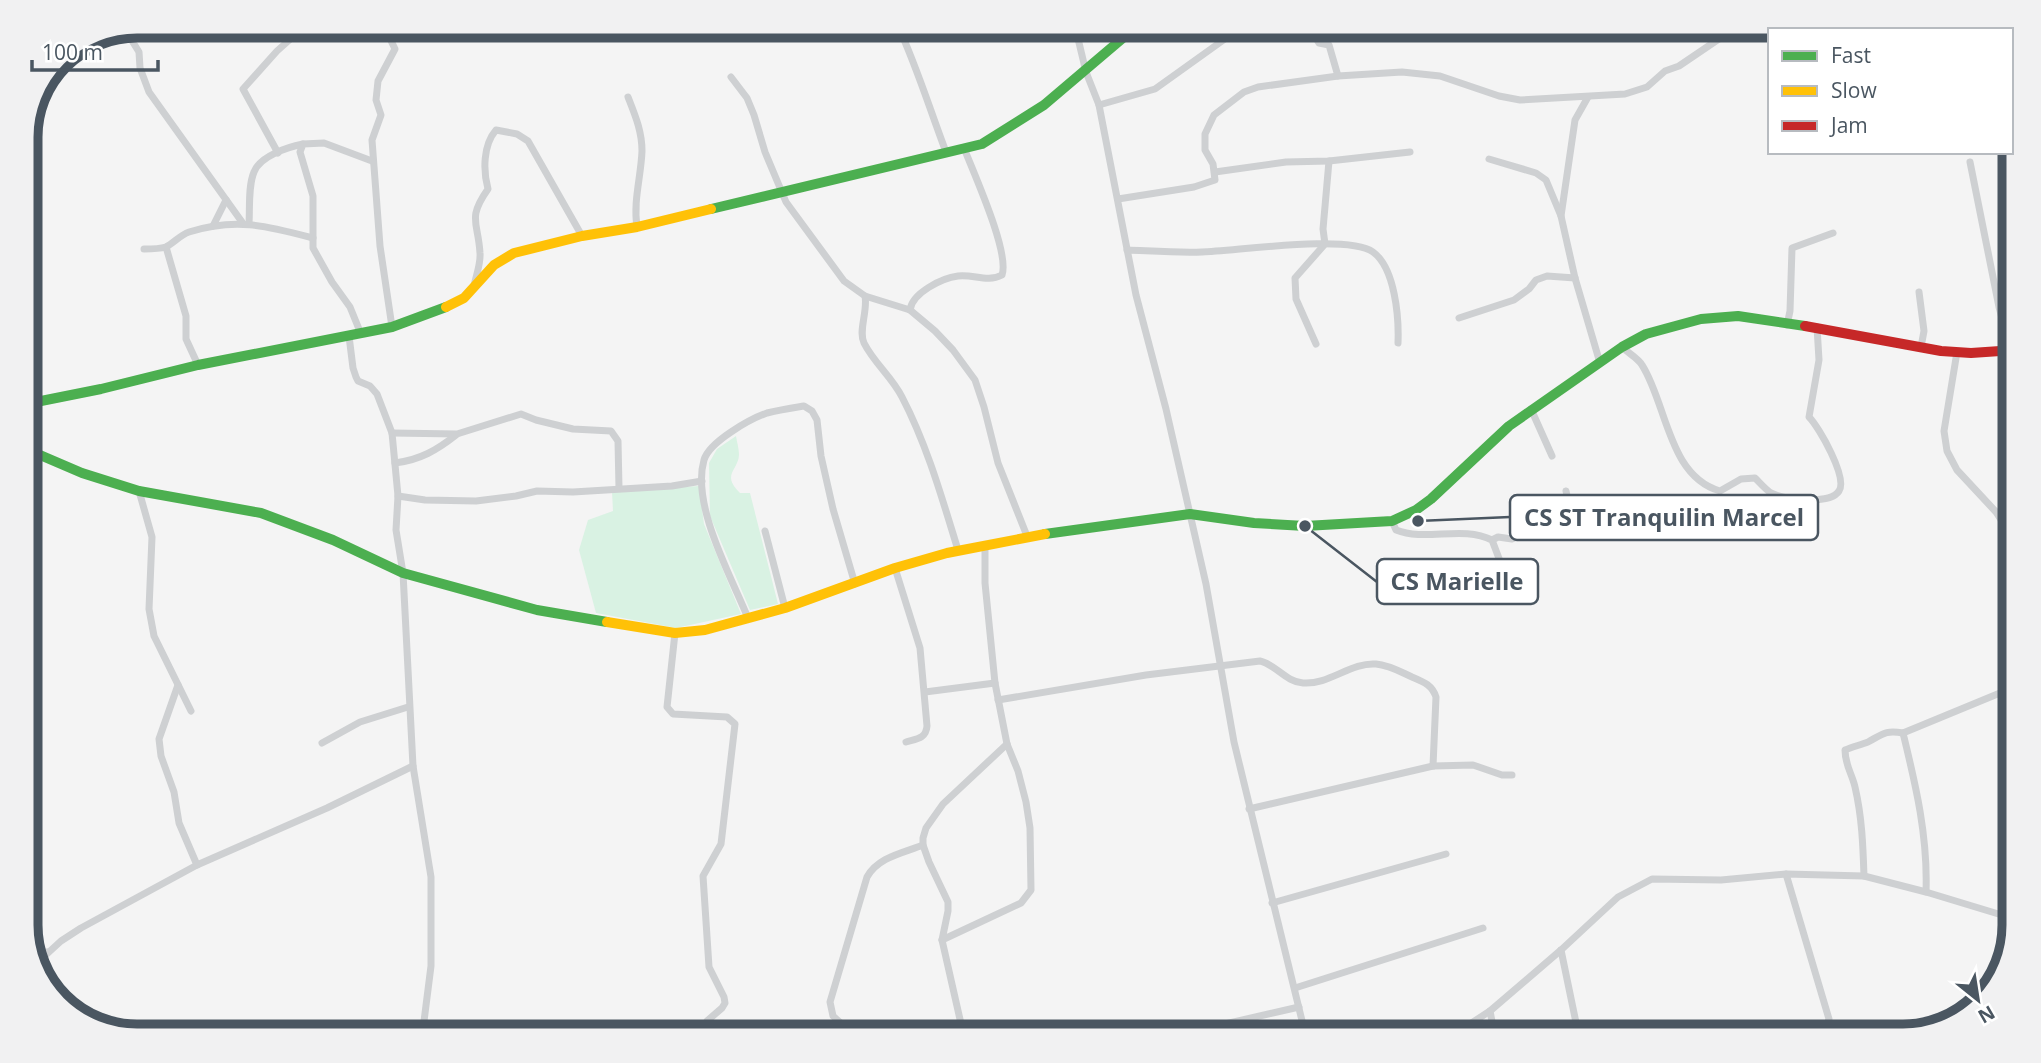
<svg xmlns="http://www.w3.org/2000/svg" width="2041" height="1063" font-family="'Open Sans',sans-serif">
<rect width="100%" height="100%" fill="#f4f4f4"/>
<!-- green -->
<g fill="#d9f2e3">
<path d="M 736,436 C 737,442 739,449 739,455 C 738,471 721,474 740,493 L 750,493 L 778,604 L 750,610 L 710,516 L 709,463 L 717,449 Z"/>
<path d="M 699,486 L 704,524 L 741,614 L 676,628 L 596,613 L 579,550 L 588,520 L 613,511 L 612,492 Z"/>
</g>
<g fill="none" stroke-linecap="round" stroke-linejoin="round">
<!-- street -->
<g stroke="#ced0d2" stroke-width="7">
<path d="M 384,26 L 395,49 L 378,81 L 376,100 L 381,115 L 372,140 L 380,246 L 392,327"/>
<path d="M 898,26 C 917,67 930,110 946,152"/>
<path d="M 1075,26 L 1086,72 L 1099,105 L 1136,295 L 1166,409 L 1206,584 L 1234,742 L 1306,1037"/>
<path d="M 1286,26 C 1300,28 1312,30 1319,43 L 1329,45 L 1338,76"/>
<path d="M 126,31 L 139,52 L 140,68 L 149,92 L 242,222"/>
<path d="M 731,77 L 747,98 L 754,115 L 765,152 L 786,202 L 844,281 L 865,296 C 868,311 858,331 864,343 C 874,363 892,377 902,397 C 927,445 942,498 958,550"/>
<path d="M 628,97 C 635,115 642,131 642,151 C 641,177 633,201 637,227"/>
<path d="M 1588,97 L 1575,120 L 1561,216 L 1575,278 L 1600,363"/>
<path d="M 1099,105 L 1155,89 L 1236,31 L 1265,26"/>
<path d="M 278,153 L 243,89 L 277,51 L 305,26"/>
<path d="M 1489,159 L 1536,173 L 1546,180 L 1561,216"/>
<path d="M 1970,162 L 1999,307 L 2011,351 L 2011,389 L 2015,420"/>
<path d="M 1215,172 L 1286,162 L 1329,161 L 1410,152"/>
<path d="M 1118,199 L 1194,187 L 1215,180 L 1213,164 L 1205,150 L 1205,134 L 1214,115 L 1244,92 L 1258,87 L 1338,76 L 1402,72 L 1440,76 L 1499,96 L 1520,100 L 1625,94 L 1647,87 L 1665,71 L 1679,66 L 1738,26"/>
<path d="M 249,223 C 250,208 248,186 254,172 C 260,156 288,147 303,144"/>
<path d="M 213,226 L 226,200"/>
<path d="M 166,247 L 186,316 L 186,339 L 198,365"/>
<path d="M 144,249 C 150,249 159,249 166,247 C 174,243 180,235 189,232 C 236,217 267,226 313,238"/>
<path d="M 1127,250 C 1152,251 1178,253 1202,252 C 1237,251 1348,234 1373,252 C 1395,268 1399,317 1398,343"/>
<path d="M 474,286 C 476,276 481,263 480,253 C 478,221 467,219 488,189 C 483,171 483,145 496,130 L 517,134 L 528,141 L 582,236"/>
<path d="M 1919,292 L 1924,331 L 1921,347"/>
<path d="M 865,296 L 910,310 L 935,331 L 953,350 L 975,380 L 984,407 L 998,463 L 1027,536"/>
<path d="M 910,310 C 912,293 942,278 958,276 C 974,274 987,283 1002,275 C 1010,253 974,174 964,148"/>
<path d="M 1459,318 L 1514,300 L 1529,289 L 1536,280 L 1547,276 L 1575,278"/>
<path d="M 1787,325 L 1790,311 L 1792,248 L 1833,233"/>
<path d="M 361,334 L 350,307 L 332,282 L 313,248 L 313,196 L 300,152 L 303,144 L 324,143 L 372,161"/>
<path d="M 349,336 L 353,368 L 356,377 L 358,381 L 370,386 L 377,394 L 392,433 L 398,496 L 396,530 L 403,573 L 413,766 L 431,877 L 431,966 L 422,1037"/>
<path d="M 1316,344 L 1296,299 L 1295,278 L 1325,244 L 1323,229 L 1329,161"/>
<path d="M 1622,347 C 1628,353 1638,358 1642,365 C 1667,404 1668,476 1720,491 L 1741,479 L 1755,478 C 1760,483 1766,490 1771,493 C 1785,500 1830,505 1839,491 C 1848,478 1819,427 1809,417 L 1819,360 L 1817,327"/>
<path d="M 1957,352 L 1944,431 L 1947,451 L 1957,470 L 1996,512 L 2015,542"/>
<path d="M 1531,409 L 1552,456"/>
<path d="M 392,433 L 457,434 L 521,414 L 536,420 L 573,429 L 611,431 L 618,441 L 619,488"/>
<path d="M 395,463 C 420,460 437,450 456,435"/>
<path d="M 139,491 L 152,537 L 149,609 L 154,636 L 191,711"/>
<path d="M 398,496 L 425,500 L 476,501 L 516,496 L 537,491 L 573,492 L 672,486 L 702,481"/>
<path d="M 1392,521 L 1396,530 C 1426,542 1462,525 1492,540 L 1514,598"/>
<path d="M 765,531 L 785,608"/>
<path d="M 1492,540 L 1498,537 L 1512,539 L 1559,522 L 1569,505 L 1566,491"/>
<path d="M 895,568 L 920,648 L 927,726 C 926,739 916,739 906,742"/>
<path d="M 748,618 C 731,576 691,505 704,460 C 709,442 750,419 767,413 C 779,410 792,408 804,406 L 812,411 L 817,420 L 821,456 L 833,509 L 855,584"/>
<path d="M 675,633 L 667,707 L 673,714 L 727,717 L 735,724 L 721,844 L 703,876 L 709,967 L 724,997 L 725,1003 L 722,1008 L 707,1021 L 709,1037"/>
<path d="M 178,685 L 159,739 L 161,756 L 174,792 L 179,823 L 197,865"/>
<path d="M 925,692 L 995,683"/>
<path d="M 998,700 L 1146,675 L 1260,661 C 1275,664 1286,682 1303,683 C 1329,685 1351,662 1376,664 C 1389,665 1401,672 1412,677 C 1424,682 1432,685 1436,697 L 1433,766"/>
<path d="M 1903,733 C 1916,786 1928,837 1926,892"/>
<path d="M 322,743 L 360,722 L 408,707"/>
<path d="M 1249,809 L 1433,766 L 1473,765 L 1502,775 L 1512,775"/>
<path d="M 1786,874 L 1829,1019 L 1826,1027 L 1810,1037"/>
<path d="M 1864,876 C 1863,846 1862,817 1855,787 C 1852,774 1845,765 1845,750 C 1852,747 1860,745 1868,742 C 1883,734 1885,730 1903,733 L 2000,693 L 2015,684"/>
<path d="M 1272,903 L 1446,854"/>
<path d="M 2008,918 L 2013,935"/>
<path d="M 942,940 L 1021,903 L 1031,890 L 1030,828 L 1026,802 L 1018,771 L 1007,744 L 995,683 L 985,583 L 985,545"/>
<path d="M 1561,950 L 1579,1037"/>
<path d="M 33,952 L 48,952"/>
<path d="M 37,963 L 61,941 L 81,928 L 197,865 L 327,808 L 413,766"/>
<path d="M 1295,988 L 1483,928"/>
<path d="M 1490,1011 L 1495,1037"/>
<path d="M 1095,1024 L 1097,1037"/>
<path d="M 1181,1034 L 1299,1007"/>
<path d="M 856,1037 L 833,1016 L 830,1002 L 867,877 C 878,857 903,853 923,845"/>
<path d="M 964,1037 L 942,940 L 948,911 L 948,902 L 929,862 L 923,845 L 923,838 L 926,828 L 943,804 L 1007,744"/>
<path d="M 1432,1037 L 1470,1024 L 1490,1011 L 1561,950 L 1618,897 L 1652,879 L 1721,880 L 1786,874 L 1864,876 L 1926,892 L 2015,919"/>
</g>
<!-- fast -->
<g stroke="#4caf50" stroke-width="10">
<path d="M 711,209 L 982,144 L 1044,105 L 1137,26"/>
<path d="M 26,404 L 101,389 L 198,365 L 392,327 L 446,307"/>
<path d="M 26,449 L 82,473 L 139,491 L 261,513 L 333,540 L 403,573 L 537,610 L 607,622"/>
<path d="M 1045,534 L 1190,514 L 1254,523 L 1305,526 L 1392,521 L 1416,510 L 1431,499 L 1509,426 L 1622,347 L 1646,334 L 1701,319 L 1738,316 L 1805,326"/>
</g>
<!-- slow -->
<g stroke="#ffc107" stroke-width="10">
<path d="M 446,307 L 464,298 L 494,265 L 514,253 L 582,236 L 637,227 L 711,209"/>
<path d="M 607,622 L 675,633 L 705,630 L 785,608 L 895,568 L 947,553 L 1045,534"/>
</g>
<!-- jam -->
<path stroke="#c62828" stroke-width="10" d="M 1805,326 L 1941,351 L 1971,353 L 2015,350"/>
</g>
<!-- crop -->
<path d="M0 0H2041V1063H0ZM137 38H1903A99 99 0 0 1 2002 137V925A99 99 0 0 1 1903 1024H137A99 99 0 0 1 38 925V137A99 99 0 0 1 137 38Z" fill="#f1f1f2" fill-rule="evenodd"/>
<path fill="none" stroke="#4a5661" stroke-width="9" d="M137 38H1903A99 99 0 0 1 2002 137V925A99 99 0 0 1 1903 1024H137A99 99 0 0 1 38 925V137A99 99 0 0 1 137 38Z"/>
<!-- callouts -->
<path fill="none" stroke="#4a5661" stroke-width="2.5" d="M1418 521L1510 517M1305 526L1377 582"/>
<g fill="#4a5661" stroke="#fff" stroke-width="2.5">
<circle cx="1418" cy="521" r="7"/>
<circle cx="1305" cy="526" r="7"/>
</g>
<g fill="#fff" stroke="#4a5661" stroke-width="2.5">
<rect x="1510" y="495" width="308" height="45" rx="7"/>
<rect x="1377" y="559" width="161" height="45" rx="7"/>
</g>
<g font-size="24" text-anchor="middle" font-weight="bold" fill="#4a5661">
<text x="1664" y="526">CS ST Tranquilin Marcel</text>
<text x="1457" y="590">CS Marielle</text>
</g>
<!-- legend -->
<rect x="1768" y="28" width="245" height="126" fill="#ffffff" stroke="#b7bbc0" stroke-width="2"/>
<rect x="1782" y="51" width="35" height="10" fill="#4caf50" stroke="#b7bbc0" stroke-width="2"/>
<text x="1831" y="63" font-size="21" fill="#4a5661">Fast</text>
<rect x="1782" y="86" width="35" height="10" fill="#ffc107" stroke="#b7bbc0" stroke-width="2"/>
<text x="1831" y="98" font-size="21" fill="#4a5661">Slow</text>
<rect x="1782" y="121" width="35" height="10" fill="#c62828" stroke="#b7bbc0" stroke-width="2"/>
<text x="1831" y="133" font-size="21" fill="#4a5661">Jam</text>
<!-- north arrow -->
<g transform="translate(1978 1000) rotate(150)" stroke="#ffffff" stroke-width="5" paint-order="stroke">
<path d="M0-5L12 26L0 18L-12 26Z" fill="#4a5661"/>
<text y="-10" font-size="19" font-weight="bold" text-anchor="middle" fill="#4a5661">N</text>
</g>
<!-- scale -->
<path d="M32 60v10h126v-10" fill="none" stroke="#4a5661" stroke-width="3.5"/>
<text x="42" y="60" font-size="21" fill="#4a5661" stroke="#ffffff" stroke-width="5" paint-order="stroke">100 m</text>
</svg>
